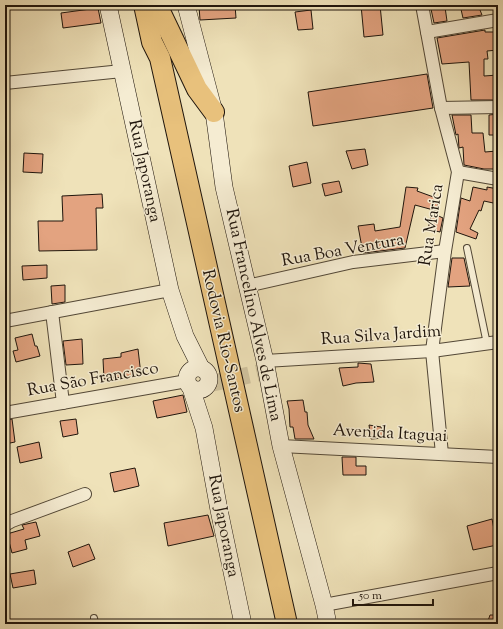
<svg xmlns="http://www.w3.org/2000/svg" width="503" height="629" font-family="'Sorts Mill Goudy',serif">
<rect width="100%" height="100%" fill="#efe2b9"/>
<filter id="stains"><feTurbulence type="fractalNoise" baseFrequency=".005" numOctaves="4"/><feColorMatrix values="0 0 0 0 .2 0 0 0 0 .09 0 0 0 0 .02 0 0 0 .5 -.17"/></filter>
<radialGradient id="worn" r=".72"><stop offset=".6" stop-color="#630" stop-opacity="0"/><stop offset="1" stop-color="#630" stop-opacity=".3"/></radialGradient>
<!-- building -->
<g fill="#e3a380" stroke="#1f150c">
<path d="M 215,5 L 235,5 L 236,18 L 200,20 L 199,6 Z"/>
<path d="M 361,5 L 380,5 L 383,35 L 364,37 Z"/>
<path d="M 460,5 L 478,5 L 482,15 L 463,18 Z"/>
<path d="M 445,7 L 447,21 L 434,23 L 431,9 Z"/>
<path d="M 98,8 L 101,23 L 63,28 L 61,13 Z"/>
<path d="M 311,10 L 313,29 L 298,30 L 295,12 Z"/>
<path d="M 485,30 L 485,32 L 498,32 L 498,50 L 487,51 L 488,59 L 484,59 L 484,76 L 498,75 L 498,100 L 471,100 L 469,62 L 442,64 L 437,38 Z"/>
<path d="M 427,74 L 433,108 L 313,126 L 308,92 Z"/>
<path d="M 498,114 L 498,135 L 489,135 L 489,115 Z"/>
<path d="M 452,115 L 471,115 L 472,133 L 483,133 L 485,152 L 497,151 L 498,169 L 484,169 L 464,165 L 463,147 L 459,148 L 458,134 L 456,135 Z"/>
<path d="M 365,149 L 368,165 L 352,169 L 346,151 Z"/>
<path d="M 24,153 L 43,154 L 42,173 L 23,172 Z"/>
<path d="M 307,162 L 311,183 L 293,187 L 289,166 Z"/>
<path d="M 339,181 L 342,192 L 325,196 L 322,184 Z"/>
<path d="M 406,187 L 418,188 L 417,191 L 439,199 L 437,211 L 415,205 L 405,248 L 363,253 L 358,226 L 374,224 L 375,231 L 400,227 Z"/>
<path d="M 473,187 L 487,190 L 487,187 L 498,189 L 498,204 L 484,201 L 481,211 L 479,210 L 470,229 L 478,233 L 476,239 L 456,232 L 461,198 L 470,201 Z"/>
<path d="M 102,194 L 103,208 L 96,208 L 97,250 L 39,251 L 38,221 L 63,221 L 62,196 Z"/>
<path d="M 432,213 L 443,218 L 440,232 L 428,229 Z"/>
<path d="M 452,258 L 464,258 L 470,286 L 448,287 Z"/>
<path d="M 47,265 L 47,278 L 23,280 L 22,266 Z"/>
<path d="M 65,285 L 65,302 L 52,304 L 51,286 Z"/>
<path d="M 32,334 L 35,346 L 37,346 L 40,356 L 16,362 L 13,351 L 18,350 L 15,338 Z"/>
<path d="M 82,339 L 83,364 L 66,365 L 63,341 Z"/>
<path d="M 138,349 L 141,375 L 104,379 L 103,359 L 121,357 L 121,353 Z"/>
<path d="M 358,363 L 371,364 L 374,382 L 356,383 L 343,386 L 339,368 L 358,367 Z"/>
<path d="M 183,395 L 187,412 L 157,418 L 153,401 Z"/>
<path d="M 303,400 L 305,412 L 307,412 L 308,425 L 314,439 L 295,439 L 293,427 L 290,427 L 289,409 L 287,401 Z"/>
<path d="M 12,419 L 15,442 L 5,444 L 5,420 Z"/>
<path d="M 76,419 L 78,434 L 63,437 L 60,421 Z"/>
<path d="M 369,425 L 381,427 L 384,438 L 371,439 Z"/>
<path d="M 39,442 L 42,458 L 20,463 L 17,447 Z"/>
<path d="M 342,457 L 356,457 L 356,466 L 366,466 L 366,475 L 343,475 Z"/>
<path d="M 135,468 L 139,486 L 114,492 L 110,473 Z"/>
<path d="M 208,515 L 214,536 L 168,546 L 164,523 Z"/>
<path d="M 492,519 L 497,545 L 473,550 L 467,526 Z"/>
<path d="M 36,522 L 40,536 L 25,540 L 27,549 L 12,553 L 7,534 L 24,529 L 22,525 Z"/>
<path d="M 89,544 L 95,559 L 73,567 L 68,552 Z"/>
<path d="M 34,570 L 36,584 L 13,588 L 10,574 Z"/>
<path d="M 490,615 L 498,615 L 498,624 L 487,624 Z"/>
</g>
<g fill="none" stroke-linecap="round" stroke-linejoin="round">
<!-- secondary-tunnel -->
<path stroke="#d0c39f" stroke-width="17" stroke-dasharray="17 8" stroke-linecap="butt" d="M 208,384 L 267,371"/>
<!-- service casing -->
<g stroke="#534837" stroke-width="8">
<g id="service">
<path d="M 467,248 L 487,344"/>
<path d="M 94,618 L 95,624"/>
</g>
</g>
<!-- minor casing -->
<g stroke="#534837" stroke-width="14">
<g id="minor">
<path d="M 422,5 L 441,108 L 458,172 L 445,251 L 432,351 L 442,454"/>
<path d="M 427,32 L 498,20"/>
<path d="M 5,83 L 122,71"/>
<path d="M 441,108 L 498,107"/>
<path d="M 458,172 L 498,179"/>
<path d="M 247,286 L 353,262 L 445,251"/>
<path d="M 52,312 L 63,403"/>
<path d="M 5,321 L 170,290"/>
<path d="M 265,361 L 432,351 L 498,342"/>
<path d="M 5,413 L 187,381"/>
<path d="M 281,446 L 498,457"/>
<path d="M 5,525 L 12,521 L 85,494"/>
<path d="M 324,605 L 498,573"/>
</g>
</g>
<!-- secondary casing -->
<g stroke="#1f150c" stroke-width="18">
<g id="secondary">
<path d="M 108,5 L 170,290 L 185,336 L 201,368"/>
<path d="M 186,5 L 214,112 L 224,187 L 265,361 L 281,446 L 324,605 L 328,624"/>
<circle cx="198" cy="379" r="11"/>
<path d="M 191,388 L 204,428 L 219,510 L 243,624"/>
</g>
</g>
<!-- trunk casing -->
<g stroke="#1f150c" stroke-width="22">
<g id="trunk">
<path d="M 144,5 L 152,42 L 160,58 L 287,624"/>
<path d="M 157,5 L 197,89 L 214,112"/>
</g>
</g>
<!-- service -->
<use href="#service" stroke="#f5ecd2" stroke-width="6"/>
<!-- minor -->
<use href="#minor" stroke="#f5ecd2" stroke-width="12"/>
<!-- secondary -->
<use href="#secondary" stroke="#f5ecd2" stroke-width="17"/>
<!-- trunk -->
<use href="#trunk" stroke="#e8c17c" stroke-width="20"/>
</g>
<g text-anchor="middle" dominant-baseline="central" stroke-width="3" stroke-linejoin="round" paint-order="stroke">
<!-- street labels -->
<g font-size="17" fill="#1f150c" stroke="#f5ecd2">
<text transform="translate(144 171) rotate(78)">Rua Japoranga</text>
<text transform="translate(432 225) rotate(-81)">Rua Marica</text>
<text transform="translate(343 251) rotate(-10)">Rua Boa Ventura</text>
<text transform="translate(253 315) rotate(78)">Rua Francelino Alves de Lima</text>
<text transform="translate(381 336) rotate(-4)">Rua Silva Jardim</text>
<text transform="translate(223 341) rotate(77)">Rodovia Rio-Santos</text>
<text transform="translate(93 380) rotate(-10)">Rua São Francisco</text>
<text transform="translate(390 434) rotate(3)">Avenida Itaguai</text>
<text transform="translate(223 526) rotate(79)">Rua Japoranga</text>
</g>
</g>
<!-- margin -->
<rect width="503" height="629" fill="none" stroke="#efe2b9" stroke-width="20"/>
<rect x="6" y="6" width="491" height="617" fill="none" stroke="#1f150c" stroke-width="2"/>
<rect x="10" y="10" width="483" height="609" fill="none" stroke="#1f150c"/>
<!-- scale -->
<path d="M353 599v6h80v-6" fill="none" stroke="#1f150c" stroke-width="2"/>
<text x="359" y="599" font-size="12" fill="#1f150c" stroke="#f5ecd2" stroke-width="3" paint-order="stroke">50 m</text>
<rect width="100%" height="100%" filter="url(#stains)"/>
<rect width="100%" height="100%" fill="url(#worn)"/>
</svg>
